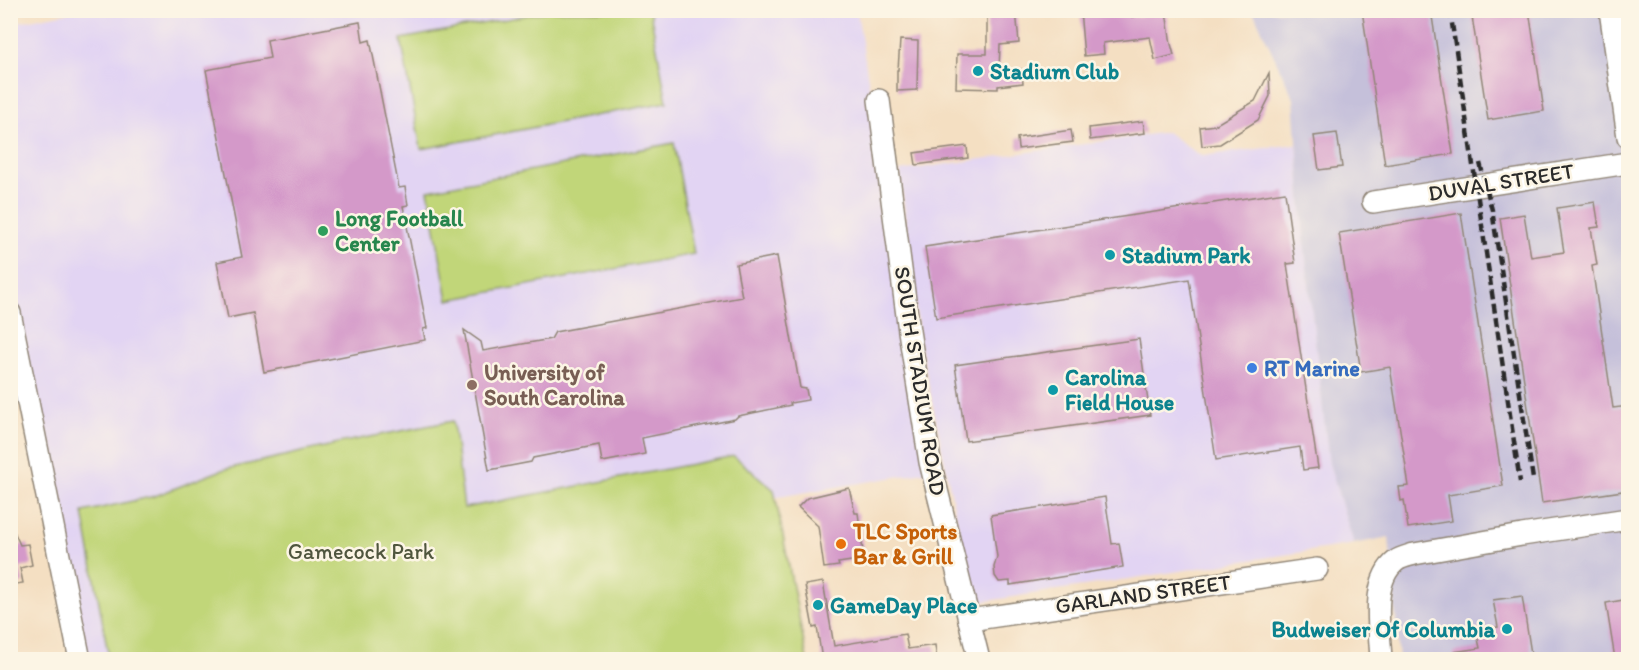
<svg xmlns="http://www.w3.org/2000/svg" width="1639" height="670" font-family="Itim,sans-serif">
<rect width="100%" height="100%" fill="#fcf5e5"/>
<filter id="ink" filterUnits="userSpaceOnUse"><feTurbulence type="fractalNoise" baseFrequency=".0167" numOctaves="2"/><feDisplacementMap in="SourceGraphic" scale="12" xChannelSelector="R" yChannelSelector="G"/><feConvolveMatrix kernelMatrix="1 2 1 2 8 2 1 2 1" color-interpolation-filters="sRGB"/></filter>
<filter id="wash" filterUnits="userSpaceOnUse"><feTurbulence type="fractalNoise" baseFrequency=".008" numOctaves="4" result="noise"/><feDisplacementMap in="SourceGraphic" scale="24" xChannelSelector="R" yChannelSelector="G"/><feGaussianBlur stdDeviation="1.35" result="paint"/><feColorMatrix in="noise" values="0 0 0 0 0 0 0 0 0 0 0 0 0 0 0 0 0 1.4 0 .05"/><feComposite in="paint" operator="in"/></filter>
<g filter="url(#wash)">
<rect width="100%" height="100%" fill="#f4dfc2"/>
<!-- built -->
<g fill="#e2d4f3">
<path d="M 82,10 L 857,11 L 931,471 L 754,501 L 783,659 L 81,659 L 11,300 L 10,24 Z"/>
<path d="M 1167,132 L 1201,156 L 1297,144 L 1305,250 L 1329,463 L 1354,544 L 974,603 L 919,338 L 900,171 Z"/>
</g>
<!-- industrial -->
<path fill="#c5c0da" d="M 1253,11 L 1628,11 L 1628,659 L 1399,659 L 1389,537 L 1354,544 L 1329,463 L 1305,250 L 1294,99 Z"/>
<!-- green -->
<g fill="#c1d679" stroke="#768052" stroke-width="1.5">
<path d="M 549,11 L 650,11 L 667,102 L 421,149 L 401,39 Z"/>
<path d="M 674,143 L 694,254 L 448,300 L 428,190 Z"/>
<path d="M 453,421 L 464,508 L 734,456 L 774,490 L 807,659 L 109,659 L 83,512 L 155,496 L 222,470 L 333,445 L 333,444 Z"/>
</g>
<g id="blocks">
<!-- building -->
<g fill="#d499c9">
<path d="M 987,10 L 1016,10 L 1019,43 L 1000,45 L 999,71 L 1021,69 L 1023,83 L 998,86 L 998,89 L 956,88 L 957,54 L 987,54 Z"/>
<path d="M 1080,10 L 1130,10 L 1132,17 L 1166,12 L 1171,44 L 1174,55 L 1155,60 L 1150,37 L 1103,43 L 1104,54 L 1084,56 Z"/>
<path d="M 1362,10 L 1431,10 L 1453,154 L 1385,165 Z"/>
<path d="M 1471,10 L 1529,10 L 1544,111 L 1488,120 Z"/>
<path d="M 360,22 L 363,42 L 370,40 L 399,188 L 405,187 L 408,205 L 403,206 L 427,328 L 423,329 L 425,340 L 264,372 L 253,313 L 228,318 L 217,262 L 242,257 L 206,70 L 270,58 L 267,40 Z"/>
<path d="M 900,40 L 918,41 L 917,90 L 897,91 L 897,70 L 898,70 Z"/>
<path d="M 1269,73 L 1270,96 L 1258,120 L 1220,144 L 1202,146 L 1200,127 L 1215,125 L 1255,101 Z"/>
<path d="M 1143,121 L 1145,133 L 1090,140 L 1089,128 Z"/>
<path d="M 1071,130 L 1073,142 L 1018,149 L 1017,138 Z"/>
<path d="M 1337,133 L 1342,167 L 1319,170 L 1314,136 Z"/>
<path d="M 967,146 L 968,158 L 916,165 L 914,153 Z"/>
<path d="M 1285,192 L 1295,263 L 1287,264 L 1318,468 L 1303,470 L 1300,447 L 1216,460 L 1189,279 L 936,318 L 925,247 Z"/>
<path d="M 1595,202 L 1599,227 L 1591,228 L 1597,265 L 1592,266 L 1613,408 L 1629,406 L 1629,490 L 1542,503 L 1500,218 L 1524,214 L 1531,257 L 1564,252 L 1557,208 Z"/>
<path d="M 1461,213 L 1503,486 L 1448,495 L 1452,521 L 1408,528 L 1404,500 L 1401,501 L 1399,487 L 1409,486 L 1390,367 L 1361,372 L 1339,233 Z"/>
<path d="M 777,256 L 800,388 L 806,389 L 808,400 L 790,403 L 791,405 L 738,416 L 735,419 L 642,438 L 645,454 L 602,462 L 599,445 L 533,458 L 531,462 L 489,470 L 464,330 L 481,342 L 483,351 L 551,339 L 555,332 L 742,297 L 736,264 Z"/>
<path d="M 1139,339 L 1150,415 L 966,441 L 955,365 Z"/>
<path d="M 849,488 L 855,513 L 858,513 L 864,559 L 838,563 L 839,566 L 824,568 L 818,526 L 798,507 L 807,498 Z"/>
<path d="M 1105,497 L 1112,544 L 1119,543 L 1123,567 L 1010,585 L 1010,581 L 999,582 L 995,576 L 994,567 L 997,557 L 991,515 Z"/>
<path d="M 10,522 L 20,545 L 28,544 L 32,565 L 20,568 L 23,583 L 10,585 Z"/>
<path d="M 823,582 L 834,646 L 905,634 L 908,649 L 935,645 L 937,660 L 822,660 L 817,627 L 813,628 L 805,585 Z"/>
<path d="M 1522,596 L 1532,660 L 1454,660 L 1454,652 L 1480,648 L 1476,630 L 1498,627 L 1493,600 Z"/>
<path d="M 1629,599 L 1629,657 L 1615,659 L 1606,603 Z"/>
</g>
</g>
</g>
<g filter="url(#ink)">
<use href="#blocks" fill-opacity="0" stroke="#908576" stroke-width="1.5"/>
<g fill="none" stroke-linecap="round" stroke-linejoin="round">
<!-- minor casing -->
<g stroke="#908576" stroke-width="24">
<g id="minor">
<path d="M 1610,10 L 1628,137"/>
<path d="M 879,100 L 909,331 L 930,462 L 979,660"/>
<path d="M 1373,202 L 1628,163"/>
<path d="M 10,313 L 80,660"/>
<path d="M 969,620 L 1317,569"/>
<path d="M 1381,660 C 1380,630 1370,581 1396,561 C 1401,557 1408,556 1414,554 L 1522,535 L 1628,519"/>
</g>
</g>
<!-- minor -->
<use href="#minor" stroke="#fff" stroke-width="21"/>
<!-- rail -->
<g stroke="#2b2b2b" stroke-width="4.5" stroke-dasharray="9 4.5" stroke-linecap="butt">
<path d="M 1450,10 L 1520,482"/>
<path d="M 1480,163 L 1492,210 L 1533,479"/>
</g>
</g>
</g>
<!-- markers -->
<g fill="#0f9aa8" stroke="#fcf5e5" stroke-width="2">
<circle cx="978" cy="71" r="6"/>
<circle cx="1110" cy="255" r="6"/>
<circle cx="1053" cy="390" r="6"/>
<circle cx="818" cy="605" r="6"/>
<circle cx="1507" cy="629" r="6"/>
</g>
<circle fill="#2e9e5b" stroke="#fcf5e5" stroke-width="2" cx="323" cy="231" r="6"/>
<circle fill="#3f7fe0" stroke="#fcf5e5" stroke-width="2" cx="1252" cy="368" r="6"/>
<circle fill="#8d6e63" stroke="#fcf5e5" stroke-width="2" cx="472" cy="385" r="6"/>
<circle fill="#e8710a" stroke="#fcf5e5" stroke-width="2" cx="841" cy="544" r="6"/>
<g text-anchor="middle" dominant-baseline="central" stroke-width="5" stroke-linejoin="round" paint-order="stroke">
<!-- culture labels -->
<g font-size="22" font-weight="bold" fill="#0d838f" stroke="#fcf5e5" text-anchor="start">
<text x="990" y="71">Stadium Club</text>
<text x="1122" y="255">Stadium Park</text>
<text x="1065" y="377">Carolina<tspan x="1065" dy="25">Field House</tspan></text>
<text x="830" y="605">GameDay Place</text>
<text x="1495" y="629" text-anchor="end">Budweiser Of Columbia</text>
</g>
<!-- street labels -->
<g font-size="22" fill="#2b2b2b" stroke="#fcf5e5">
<text transform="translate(1501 182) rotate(-9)">DUVAL STREET</text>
<text transform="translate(920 381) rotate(81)">SOUTH STADIUM ROAD</text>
<text transform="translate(1143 594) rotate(-8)">GARLAND STREET</text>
</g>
<!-- leisure labels -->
<g font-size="22" font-weight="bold" fill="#27864d" stroke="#fcf5e5" text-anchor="start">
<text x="335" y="218">Long Football<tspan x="335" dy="25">Center</tspan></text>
</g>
<!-- shop labels -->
<g font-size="22" font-weight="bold" fill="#366cbe" stroke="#fcf5e5" text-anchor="start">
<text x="1264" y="368">RT Marine</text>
</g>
<!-- education labels -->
<g font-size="22" font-weight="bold" fill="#785e54" stroke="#fcf5e5" text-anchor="start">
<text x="484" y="372">University of<tspan x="484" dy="25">South Carolina</tspan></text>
</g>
<!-- food labels -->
<g font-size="22" font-weight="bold" fill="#c56008" stroke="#fcf5e5" text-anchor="start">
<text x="853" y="531">TLC Sports<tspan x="853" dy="25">Bar &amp; Grill</tspan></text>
</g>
<!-- park labels -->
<g font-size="22" fill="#50563e" stroke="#fcf5e5">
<text x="361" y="551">Gamecock Park</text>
</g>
</g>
<!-- margin -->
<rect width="1639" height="670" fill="none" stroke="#fcf5e5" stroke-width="36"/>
</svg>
